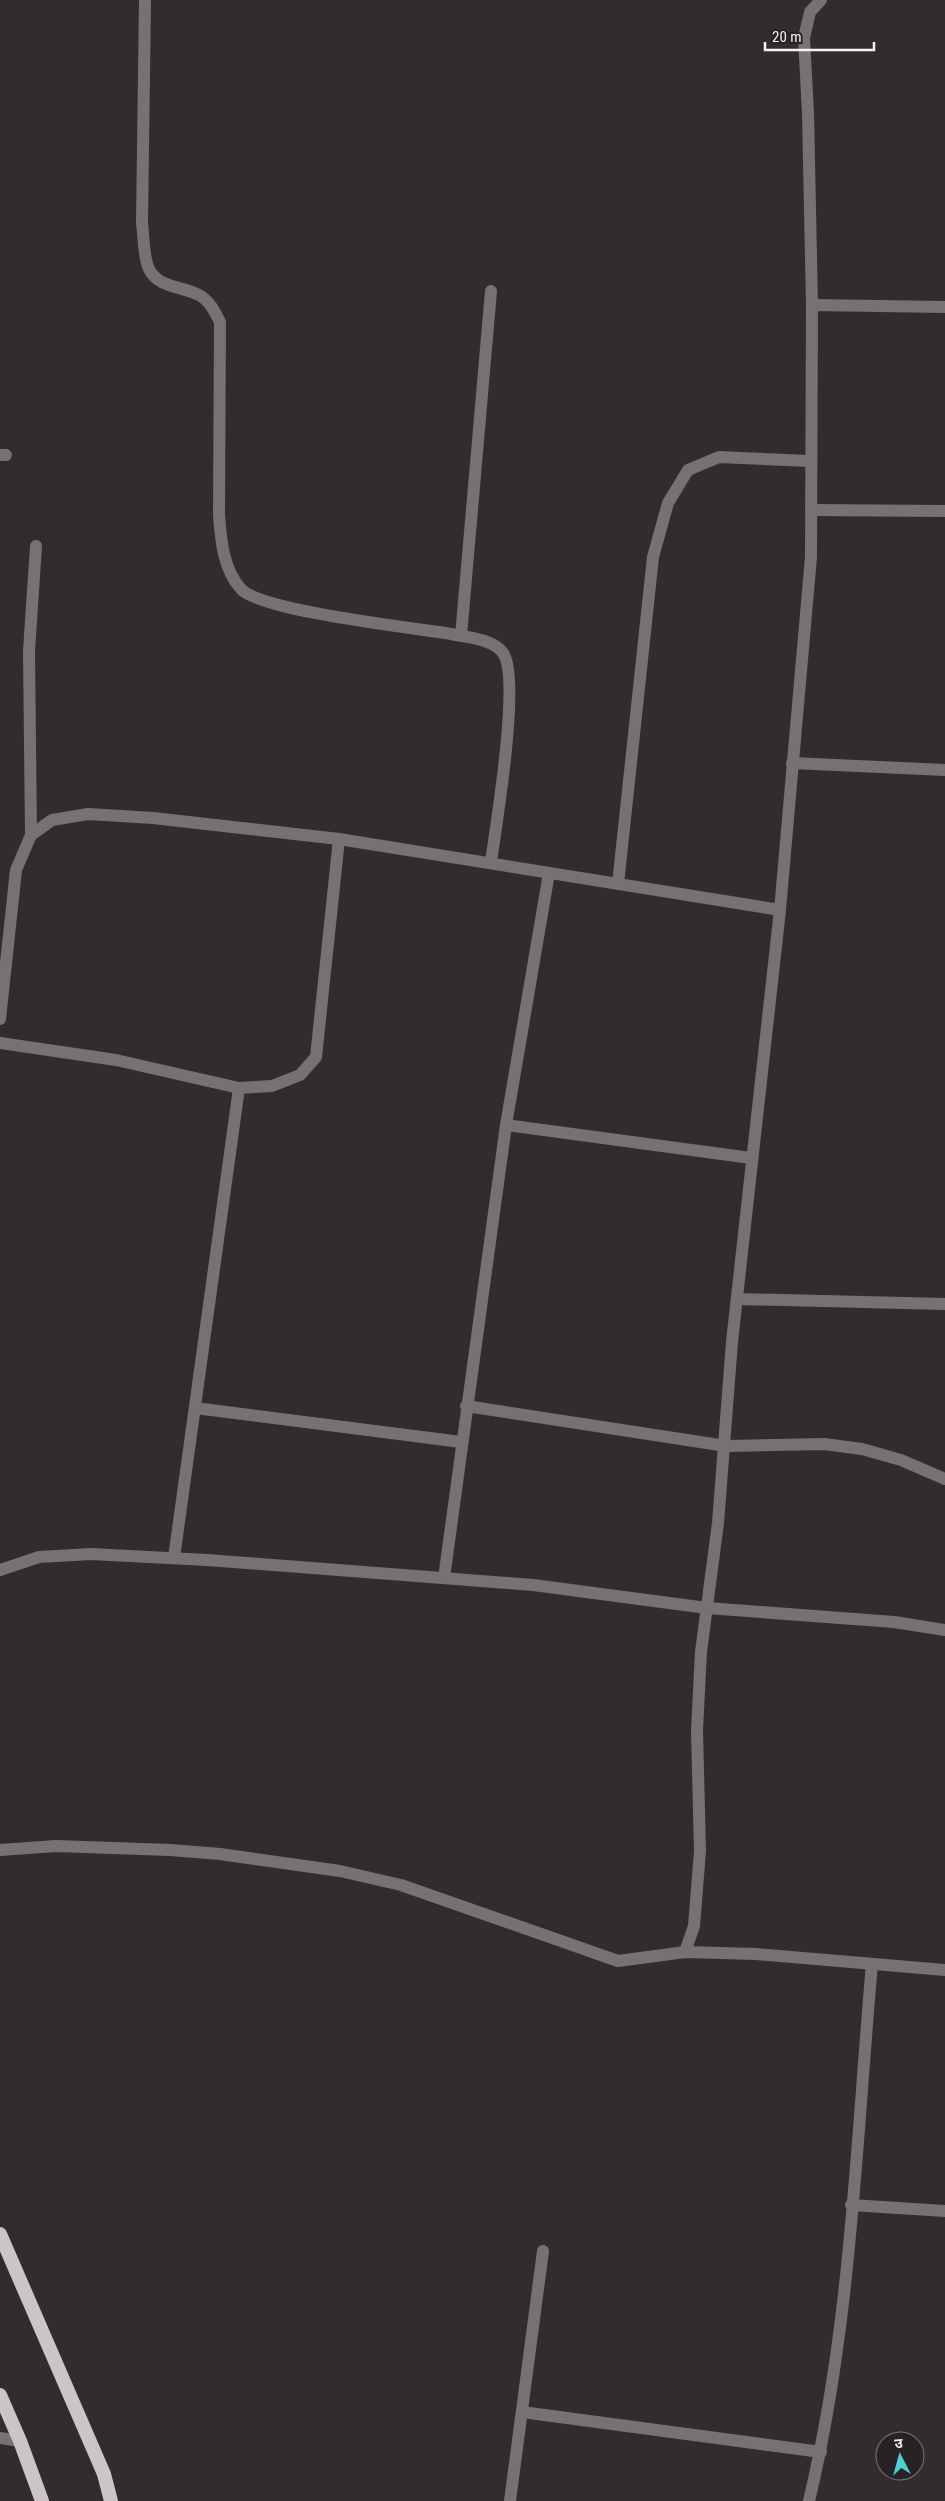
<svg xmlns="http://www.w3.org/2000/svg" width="945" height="2501" font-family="'Roboto Condensed','Noto Sans Devanagari',sans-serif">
<rect width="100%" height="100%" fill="#312c30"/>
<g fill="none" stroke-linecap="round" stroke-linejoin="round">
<!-- minor -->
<g stroke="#767274" stroke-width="12">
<path d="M 145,0 L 142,223 C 144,237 143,256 149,269 C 158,288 182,286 199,295 C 210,301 215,312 220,322 L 219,515 C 221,540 223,569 241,589 C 261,611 414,628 451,634 C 466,637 493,639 503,653 C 521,678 496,825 491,862"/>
<path d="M 812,305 L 945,307"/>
<path d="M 0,455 L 6,455"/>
<path d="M 811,510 L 945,511"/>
<path d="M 461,636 L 491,291"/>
<path d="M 792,763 L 945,770"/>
<path d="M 31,835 L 29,651 L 36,546"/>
<path d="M 618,884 L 653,557 L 668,503 L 688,470 L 719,457 L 810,461"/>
<path d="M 0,1019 L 16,870 L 31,835 L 52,820 L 88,814 L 153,818 L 339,839 L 780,910"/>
<path d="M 0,1043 L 116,1060 L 239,1088 L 272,1086 L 300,1075 L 316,1057 L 339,839"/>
<path d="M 506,1125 L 751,1158"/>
<path d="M 737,1299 L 945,1304"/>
<path d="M 466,1406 L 726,1446 L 824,1444 L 862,1449 L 901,1460 L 945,1479"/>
<path d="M 195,1408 L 461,1442"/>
<path d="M 174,1558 L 239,1088"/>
<path d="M 0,1570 L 39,1557 L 91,1554 L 207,1560 L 533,1585 L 707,1608 L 894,1622 L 945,1630"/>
<path d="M 444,1578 L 506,1125 L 549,873"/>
<path d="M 0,1850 L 56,1846 L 170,1850 L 220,1854 L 340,1871 L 401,1885 L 618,1961 L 685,1952 L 756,1954 L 945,1970"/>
<path d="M 685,1952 L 694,1926 L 700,1851 L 697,1730 L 701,1652 L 718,1523 L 732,1342 L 780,910 L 811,557 L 812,305 L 808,113 L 804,38 L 810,12 L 821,0"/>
<path d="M 851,2205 L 945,2211"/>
<path d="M 522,2412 L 821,2452"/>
<path d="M 0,2438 L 20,2441"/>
<path d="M 510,2501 L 543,2251"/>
<path d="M 809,2501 C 851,2326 856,2143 872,1964"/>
</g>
<!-- trunk -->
<g stroke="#ccc4c7" stroke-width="14">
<path d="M 0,2234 L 104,2474 L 111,2501"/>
<path d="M 0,2395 L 20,2441 L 42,2501"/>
</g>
</g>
<!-- north arrow -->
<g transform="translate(900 2456) rotate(354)"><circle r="24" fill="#272226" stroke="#7a7679"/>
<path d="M0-4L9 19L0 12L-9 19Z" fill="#51ccd3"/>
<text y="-8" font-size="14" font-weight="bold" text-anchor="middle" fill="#f6f3f6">उ</text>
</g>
<!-- scale -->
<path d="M765 42v8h109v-8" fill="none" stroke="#f6f3f6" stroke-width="2.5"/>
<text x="772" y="42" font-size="15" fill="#f6f3f6" stroke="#272226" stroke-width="4" paint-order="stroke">20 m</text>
</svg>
